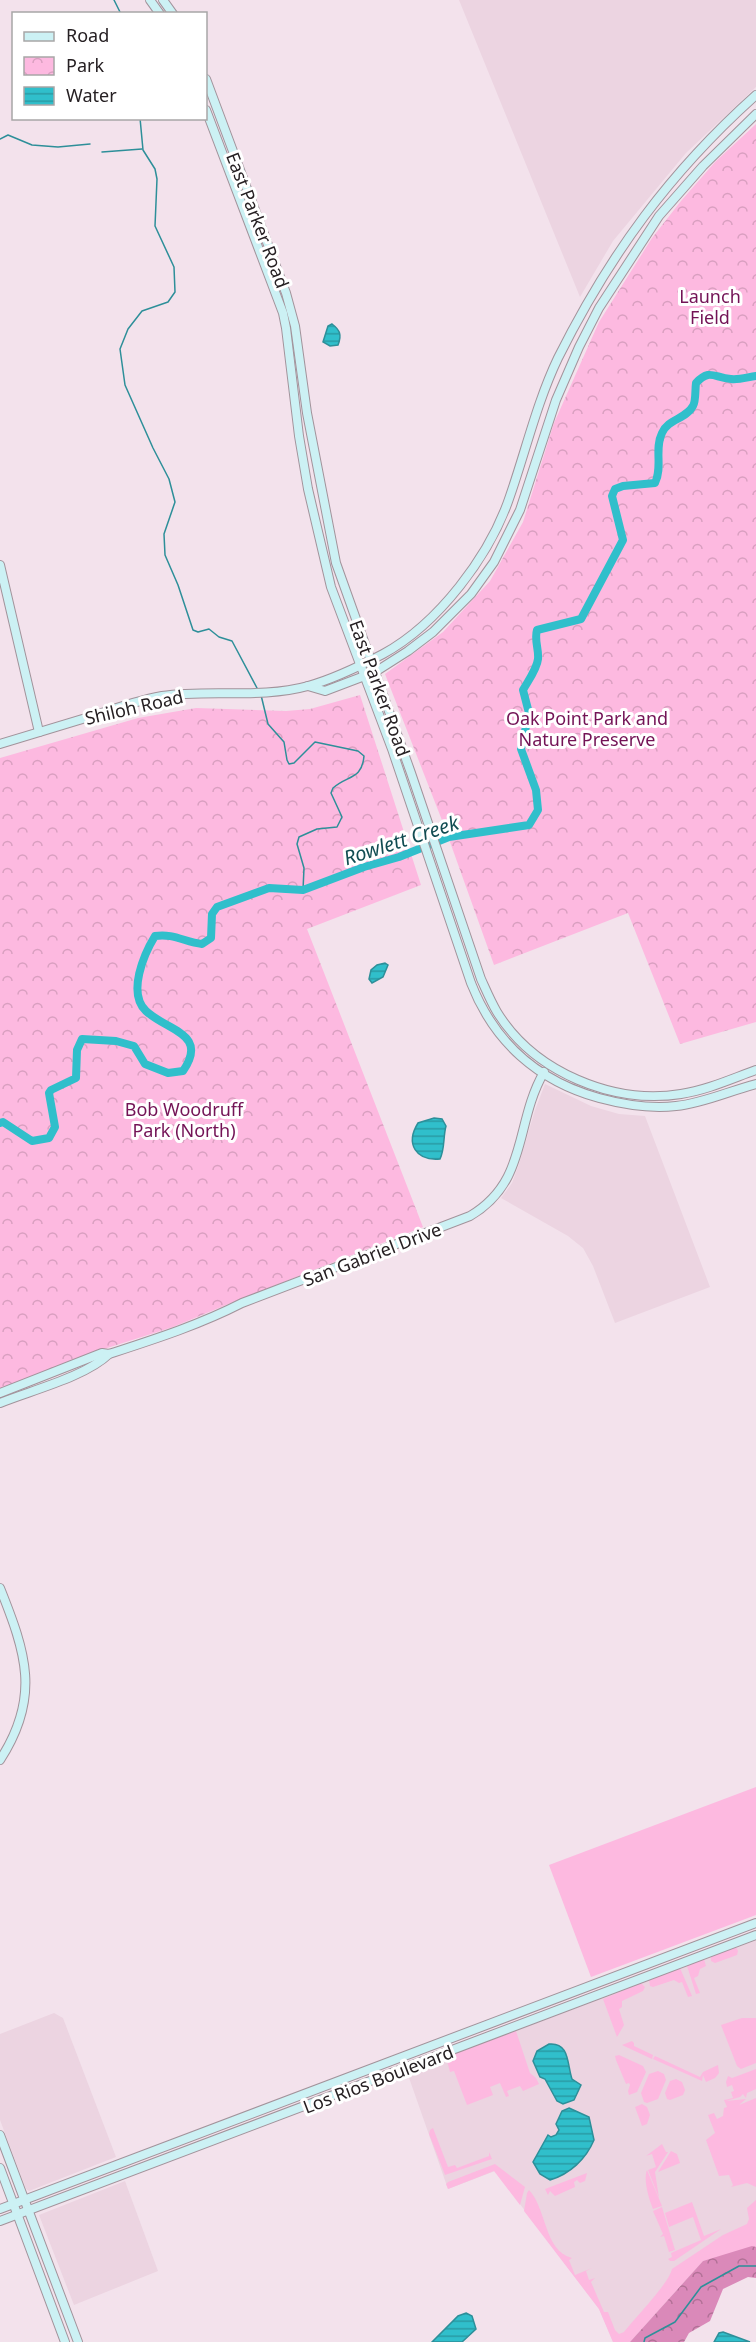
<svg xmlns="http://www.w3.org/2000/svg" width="756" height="2342" font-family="'Noto Sans',sans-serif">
<defs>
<pattern id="forest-crowns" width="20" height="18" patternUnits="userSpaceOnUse" patternTransform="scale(1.5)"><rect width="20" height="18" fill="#da89b9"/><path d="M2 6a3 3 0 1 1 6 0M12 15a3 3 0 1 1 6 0" fill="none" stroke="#b17096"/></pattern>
<pattern id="park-crowns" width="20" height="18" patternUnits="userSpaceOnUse" patternTransform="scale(1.5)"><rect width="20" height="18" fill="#fdb9e0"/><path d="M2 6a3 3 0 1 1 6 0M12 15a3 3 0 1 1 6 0" fill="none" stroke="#d99fc0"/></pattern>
<pattern id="water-rules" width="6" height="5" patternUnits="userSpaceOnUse" patternTransform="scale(1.5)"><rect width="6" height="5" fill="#30bfcb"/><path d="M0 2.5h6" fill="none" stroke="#299ba4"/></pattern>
</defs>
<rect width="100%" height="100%" fill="#f3e2ec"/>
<!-- built -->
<g fill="#ecd4e1">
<path d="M 459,0 L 756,0 L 756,87 L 686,153 L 613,241 L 580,297 Z"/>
<path d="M 545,1084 L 591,1106 L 619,1114 L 645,1116 L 710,1287 L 615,1323 L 593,1266 L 583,1248 L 568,1236 L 501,1198 L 512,1183 L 519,1164 L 535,1110 Z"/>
<path d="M 756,1940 L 756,2247 L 703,2261 L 630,2342 L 613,2342 L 599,2309 L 495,2171 L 448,2189 L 407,2072 Z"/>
<path d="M 54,2013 L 63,2018 L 116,2157 L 29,2191 L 26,2189 L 0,2120 L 0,2034 Z"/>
<path d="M 125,2181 L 158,2271 L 74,2305 L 39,2215 Z"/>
</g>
<!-- grass -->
<g fill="#fdb9e0">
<path d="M 756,1787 L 756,1915 L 591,1977 L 549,1865 Z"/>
<path d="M 736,1947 L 738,1951 L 737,1955 L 715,1963 L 711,1961 L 711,1956 Z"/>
<path d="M 704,1959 L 706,1966 L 700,1969 L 698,1976 L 694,1978 L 700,1993 L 696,1994 L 687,1966 Z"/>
<path d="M 680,1968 L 692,1996 L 688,1997 L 682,1982 L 679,1983 L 674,1980 L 653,1987 L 650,1986 L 649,1980 Z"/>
<path d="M 641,1983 L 645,1987 L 643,1991 L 622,2001 L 622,2007 L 619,2009 L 624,2025 L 617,2037 L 603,1999 Z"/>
<path d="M 742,2018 L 756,2018 L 756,2063 L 741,2069 L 737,2066 L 721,2025 Z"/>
<path d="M 516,2031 L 530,2073 L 536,2078 L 539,2084 L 523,2091 L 520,2086 L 507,2091 L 509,2096 L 506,2097 L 500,2083 L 490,2087 L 493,2095 L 467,2105 L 454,2071 L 450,2072 L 446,2057 Z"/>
<path d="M 632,2041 L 634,2043 L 634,2046 L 653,2055 L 652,2059 L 622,2045 Z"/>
<path d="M 619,2055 L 643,2066 L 646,2072 L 637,2092 L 629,2095 L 628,2091 L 630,2085 L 629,2083 L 626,2084 L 616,2060 L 615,2056 Z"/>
<path d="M 655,2056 L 700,2077 L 703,2072 L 718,2065 L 719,2073 L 715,2078 L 706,2082 L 703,2075 L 702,2081 L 653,2059 Z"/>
<path d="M 756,2069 L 756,2089 L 747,2093 L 746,2098 L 743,2094 L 740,2097 L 726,2101 L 746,2099 L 739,2105 L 756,2098 L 756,2187 L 747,2183 L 731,2187 L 733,2185 L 729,2175 L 719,2176 L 706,2140 L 715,2133 L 708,2115 L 714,2113 L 717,2119 L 723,2116 L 724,2108 L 727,2107 L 724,2100 L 733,2098 L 731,2092 L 734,2091 L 732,2085 L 727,2087 L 726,2082 L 728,2076 L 732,2078 Z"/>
<path d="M 658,2071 L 664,2074 L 666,2080 L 658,2099 L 647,2103 L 644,2102 L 641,2093 L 649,2074 Z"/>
<path d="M 676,2079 L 682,2082 L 685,2090 L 683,2095 L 670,2100 L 667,2099 L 665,2093 L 670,2081 Z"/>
<path d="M 642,2104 L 647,2107 L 650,2115 L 647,2124 L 642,2126 L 635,2107 Z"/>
<path d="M 433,2128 L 448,2167 L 455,2165 L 457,2168 L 489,2156 L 489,2152 L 492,2159 L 445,2175 L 429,2134 L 430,2130 Z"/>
<path d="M 662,2144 L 666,2152 L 668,2152 L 655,2172 L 659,2198 L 648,2170 L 656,2167 L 652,2154 L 646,2156 Z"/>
<path d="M 671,2151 L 677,2154 L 680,2163 L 658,2172 Z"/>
<path d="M 495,2164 L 525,2187 L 520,2205 L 494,2171 L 448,2189 L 446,2184 L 448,2182 Z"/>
<path d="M 647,2170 L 662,2206 L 653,2209 C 649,2200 643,2179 647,2170 Z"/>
<path d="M 587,2173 L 585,2181 L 580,2183 L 577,2180 L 574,2182 L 575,2187 L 555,2196 L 550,2191 L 548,2195 L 545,2189 Z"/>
<path d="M 529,2190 C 547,2209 544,2251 572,2258 L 569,2260 L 575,2275 L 592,2268 L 586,2271 L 589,2280 L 595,2278 L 591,2282 L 604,2312 L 608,2312 L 615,2330 L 619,2334 L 624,2332 C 636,2317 669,2283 672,2269 L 723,2235 L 747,2224 L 749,2219 L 747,2208 L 756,2200 L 756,2247 L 703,2261 L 630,2342 L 613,2342 L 599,2309 L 524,2211 L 527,2193 Z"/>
<path d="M 692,2202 L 704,2236 L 721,2229 L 674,2261 L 670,2261 L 668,2259 L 672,2257 L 671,2253 L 701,2240 L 693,2217 L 669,2227 L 665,2213 Z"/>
<path d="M 662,2207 L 675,2250 L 669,2252 L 664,2236 L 660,2237 L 663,2234 L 653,2211 Z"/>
</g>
<!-- forest -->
<path fill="url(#forest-crowns)" d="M 752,2246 L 756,2247 L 756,2278 L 748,2277 L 723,2289 L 710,2321 L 689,2333 L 684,2342 L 630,2342 L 703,2261 Z"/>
<!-- park -->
<g fill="url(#park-crowns)">
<path d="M 756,124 L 756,1022 L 680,1044 L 628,913 L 494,965 L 445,828 L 385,674 L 443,632 L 490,581 L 523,522 L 554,423 L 599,322 L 652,238 L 681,201 L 715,162 Z"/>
<path d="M 360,695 L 421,885 L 307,929 L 423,1227 L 243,1298 L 173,1327 L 101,1350 L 0,1390 L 0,758 L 138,718 L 196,708 L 286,711 L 310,709 Z"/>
</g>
<!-- water -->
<g fill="url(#water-rules)" stroke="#2d8f99" stroke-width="1.5">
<path d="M 332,324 C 340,330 342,335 338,345 L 330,346 L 323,342 L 328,326 Z"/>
<path d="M 385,963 L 388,965 L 383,977 L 372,983 L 369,979 L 371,970 L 377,965 Z"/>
<path d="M 434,1118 L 442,1119 L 446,1126 C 443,1137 445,1149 440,1159 C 416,1161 405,1144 418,1123 Z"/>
<path d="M 549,2044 C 570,2042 567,2065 572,2079 L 581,2085 L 574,2100 L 563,2104 L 557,2101 L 545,2079 L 540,2077 L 533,2061 L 537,2051 Z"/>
<path d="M 569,2108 L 589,2117 L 594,2140 C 586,2159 570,2174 550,2180 L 540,2174 L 533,2162 L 548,2135 L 551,2137 L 556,2135 L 559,2130 L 556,2124 L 562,2111 Z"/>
<path d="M 466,2313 L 472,2316 L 476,2329 L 462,2342 L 432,2342 L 458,2316 Z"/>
<path d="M 723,2332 L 750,2342 L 714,2342 L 719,2333 Z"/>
</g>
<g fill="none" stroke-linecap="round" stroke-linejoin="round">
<!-- stream -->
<g stroke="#2d8f99" stroke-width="1.5">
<path d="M 114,0 L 121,14"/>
<path d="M 140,118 L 143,150 L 155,169 L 157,179 L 155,226 L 174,267 L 175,292 L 168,302 L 142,311 L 128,329 L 120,349 L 125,385 L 153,448 L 169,479 L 175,502 L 164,534 L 165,555 L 178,585 L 193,630 L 198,632 L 209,629 L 219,637 L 232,641 L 257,688"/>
<path d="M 0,139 L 8,135 L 32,145 L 58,147 L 90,144"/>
<path d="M 102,152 L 142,149"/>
<path d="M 261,695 L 268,724 L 284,742 L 287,760 L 289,764 L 294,763 L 315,742 L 358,751 L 364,756 C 362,780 347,775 333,788 L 331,793 L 342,817 L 337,827 L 317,829 L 299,837 L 297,844 L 304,868 L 303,890"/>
<path d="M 644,2342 L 645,2338 L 675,2322 L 701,2287 L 739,2266 L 756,2266"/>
</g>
<!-- river -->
<path stroke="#30bfcb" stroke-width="8" d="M 0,1123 L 3,1122 L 32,1141 L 49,1138 L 55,1127 L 49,1093 L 51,1090 L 76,1078 L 77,1050 L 82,1039 L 116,1041 L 134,1046 L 145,1064 L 168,1073 L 183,1071 C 209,1033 167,1031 146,1011 C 127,993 144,954 155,936 C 173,933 185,942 202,944 L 211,938 L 212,914 L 217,907 L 269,888 L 303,890 L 364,867 L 399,857 L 449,837 L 529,825 L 538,810 L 536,790 L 521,749 L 529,713 L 523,690 C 528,681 537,669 538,659 C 539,649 534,640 537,630 L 581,619 L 623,540 L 612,496 L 615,489 L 623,486 L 655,483 C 663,467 654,449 662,433 C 668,419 686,419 693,406 C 696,401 695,390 696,383 C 710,368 714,378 731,379 C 739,380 748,377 756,376"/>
<!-- secondary casing -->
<g stroke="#a2939b" stroke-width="10">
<g id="secondary">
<path d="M 150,0 L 160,14"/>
<path d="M 163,0 L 173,14"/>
<path d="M 206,79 L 286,293 L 295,326 L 307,413 L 336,563 L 411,773 L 481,979 C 486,990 491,1002 497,1012 C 534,1072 613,1105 681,1094 C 707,1090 731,1079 756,1070"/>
<path d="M 206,110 L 283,313 L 286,328 L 299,436 L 308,489 L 331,587 L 392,749 L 471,983 C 494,1042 538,1081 599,1098 C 625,1105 650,1109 676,1106 C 704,1103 729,1091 756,1084"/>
<path d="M 0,565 L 39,732"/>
<path d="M 308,686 L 325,691 L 375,672 L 408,651 L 433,632 L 471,594 L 494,562 L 520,510 L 556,400 L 579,347 L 599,308 L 659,216 L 703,166 L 756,114"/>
<path d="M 0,744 C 33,734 66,724 99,714 C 119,707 140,700 162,696 C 209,689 261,699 308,686 C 330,680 362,665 383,654 C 438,624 490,556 510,496 C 526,450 537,402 558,358 C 610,254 670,172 756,95"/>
<path d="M 0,1393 L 102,1353 L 109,1354 C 155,1339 199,1325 242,1303 L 470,1216 C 529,1181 514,1124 544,1072"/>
<path d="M 0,1403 C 32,1390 85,1377 109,1354"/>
<path d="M 0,1588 C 26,1653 41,1697 0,1760"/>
<path d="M 0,2135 L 78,2342"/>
<path d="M 0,2168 L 65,2342"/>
<path d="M 0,2209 L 756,1923"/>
<path d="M 0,2221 L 756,1935"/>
</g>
</g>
<!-- secondary -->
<use href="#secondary" stroke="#ccf1f4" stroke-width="8"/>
</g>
<g text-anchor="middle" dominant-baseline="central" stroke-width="6" stroke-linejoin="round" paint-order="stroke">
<!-- street labels -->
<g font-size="18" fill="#262023" stroke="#fff">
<text transform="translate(258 220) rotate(69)">East Parker Road</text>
<text transform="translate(380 688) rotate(70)">East Parker Road</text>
<text transform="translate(134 707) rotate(-13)">Shiloh Road</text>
<text transform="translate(372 1254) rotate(-21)">San Gabriel Drive</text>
<text transform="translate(378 2079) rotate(-21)">Los Rios Boulevard</text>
</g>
<!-- park labels -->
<g font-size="18" fill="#731356" stroke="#fff">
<text x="710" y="296">Launch<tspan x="710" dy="21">Field</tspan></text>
<text x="587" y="718">Oak Point Park and<tspan x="587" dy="21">Nature Preserve</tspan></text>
<text x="184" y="1109">Bob Woodruff<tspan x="184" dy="21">Park (North)</tspan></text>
</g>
<!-- water labels -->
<g font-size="20" font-style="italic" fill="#114c52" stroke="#fff">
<text transform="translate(401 840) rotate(-18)">Rowlett Creek</text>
</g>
</g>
<!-- legend -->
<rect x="12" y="12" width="195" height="108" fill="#ffffff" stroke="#a8a6a7" stroke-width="1.5"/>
<rect x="24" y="32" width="30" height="9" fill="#ccf1f4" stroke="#a8a6a7" stroke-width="1.5"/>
<text x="66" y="42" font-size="18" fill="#262023">Road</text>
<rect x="24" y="57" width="30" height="18" fill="url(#park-crowns)" stroke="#a8a6a7" stroke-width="1.5"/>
<text x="66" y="72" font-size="18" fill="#262023">Park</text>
<rect x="24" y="87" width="30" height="18" fill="url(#water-rules)" stroke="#a8a6a7" stroke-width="1.5"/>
<text x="66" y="102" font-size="18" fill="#262023">Water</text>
</svg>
